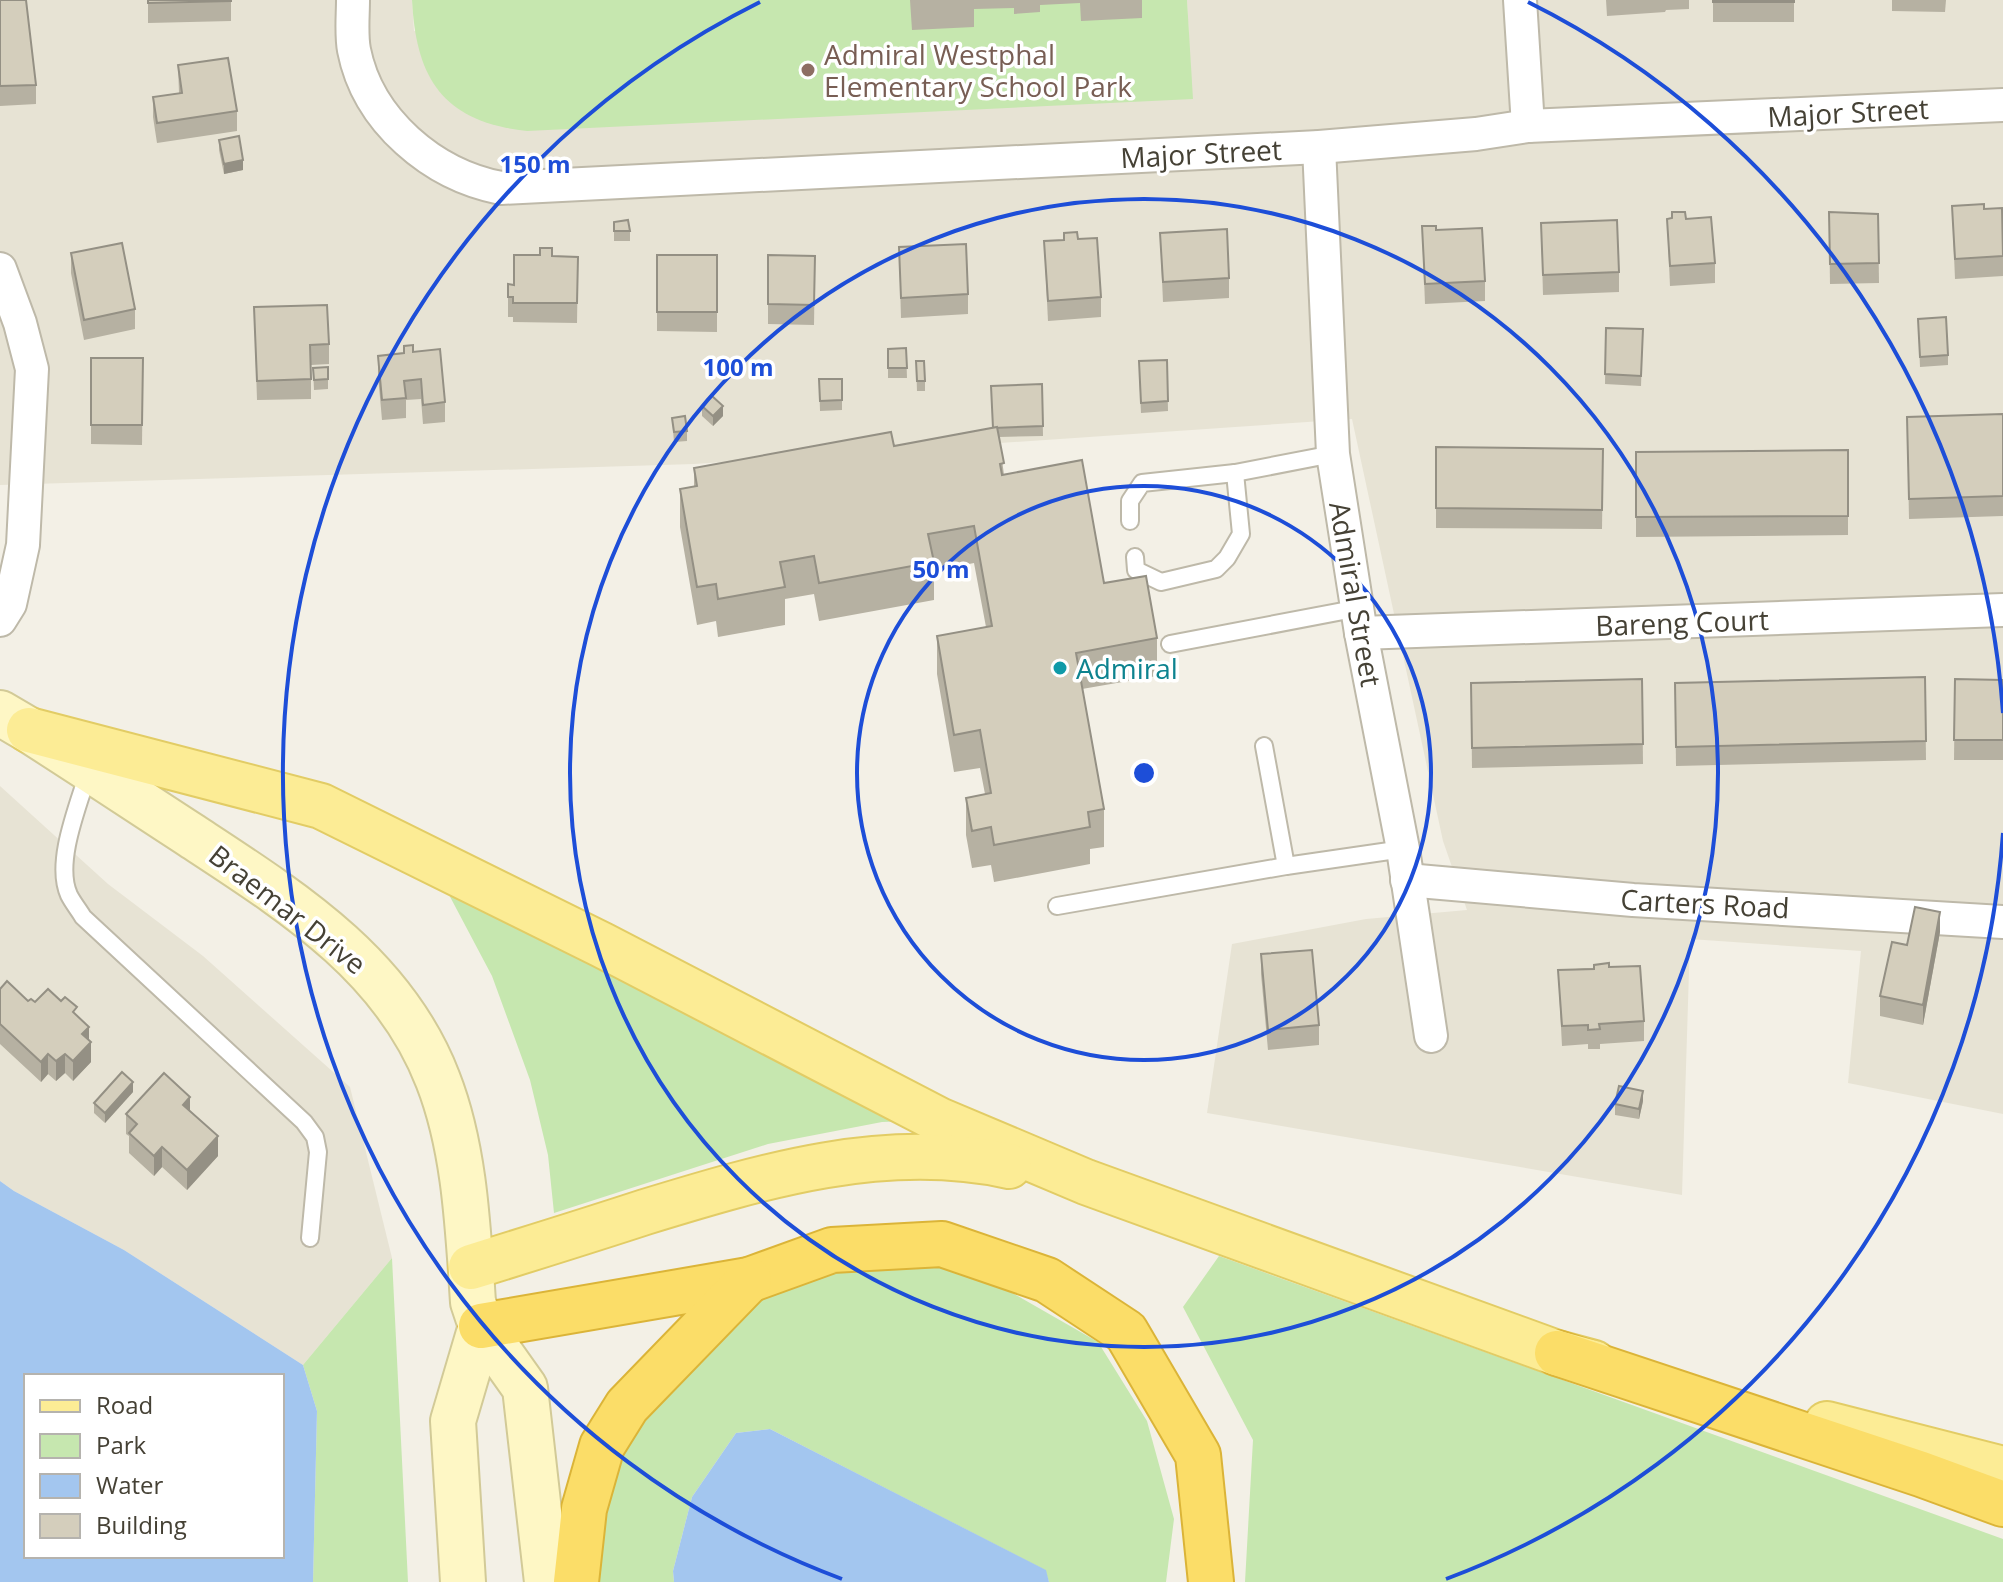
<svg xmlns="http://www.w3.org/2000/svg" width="2003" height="1582" font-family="'Open Sans',sans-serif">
<rect width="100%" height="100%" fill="#f3f0e6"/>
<!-- residential -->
<g fill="#e7e3d4">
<path d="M 0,0 L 412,0 L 414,31 L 1192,99 L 1187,0 L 2003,0 L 2003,1114 L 1848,1083 L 1861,951 L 1690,939 L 1682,1195 L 1207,1113 L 1232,944 L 1366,919 L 1467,910 L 1443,841 L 1352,419 L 694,464 L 0,485 Z"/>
<path d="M 0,786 L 108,884 L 203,956 L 350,1087 L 392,1258 L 303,1365 L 124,1250 L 14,1191 L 0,1181 Z"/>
</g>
<!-- green -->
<g fill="#c6e7af">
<path d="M 412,0 L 1187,0 L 1193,99 L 527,131 C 444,122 416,80 412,0 Z"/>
<path d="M 447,891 L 939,1120 L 882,1122 L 768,1144 L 554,1213 L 548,1155 L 530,1080 L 492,976 Z"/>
<path d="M 1219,1256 L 2003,1539 L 2003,1582 L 1245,1582 L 1253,1440 L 1183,1307 Z"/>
<path d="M 392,1258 L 408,1582 L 313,1582 L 317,1411 L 303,1365 Z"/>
<path d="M 826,1263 L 960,1263 L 1098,1342 L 1147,1421 L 1174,1519 L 1166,1582 L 1049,1582 L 1045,1570 L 770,1429 L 736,1433 L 692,1497 L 673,1571 L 674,1582 L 591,1582 L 596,1468 L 720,1303 Z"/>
</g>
<!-- water -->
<g fill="#a3c6ef" fill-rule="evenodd">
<path d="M 0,1181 L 14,1191 L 124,1250 L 303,1365 L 317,1411 L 313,1582 L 0,1582 ZM 282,1376 L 282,1556 L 26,1556 L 26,1376 Z"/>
<path d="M 770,1429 L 1046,1570 L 1049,1582 L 674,1582 L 673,1571 L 692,1497 L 736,1433 Z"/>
</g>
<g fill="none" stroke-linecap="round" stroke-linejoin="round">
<!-- service casing -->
<g stroke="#beb9a9" stroke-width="20">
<g id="service">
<path d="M 1130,521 L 1130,501 L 1142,483 L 1235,473 L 1333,454"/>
<path d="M 1135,557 L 1136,570 L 1161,582 L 1216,569 L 1227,558 L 1241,534 L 1235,473"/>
<path d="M 1170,644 L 1359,608"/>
<path d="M 1264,746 L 1286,866"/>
<path d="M 89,770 C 79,804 54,862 69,895 C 73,903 79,910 83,917 L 304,1122 L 315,1137 L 318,1152 L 310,1238"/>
<path d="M 1057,906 L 1286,866 L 1403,849"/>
</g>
</g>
<!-- minor casing -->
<g stroke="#beb9a9" stroke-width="36">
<g id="minor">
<path d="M 353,0 C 353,16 351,34 354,50 C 368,121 433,175 501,188 L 1319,147 L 1476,134 L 1528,126 L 2003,105"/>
<path d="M 1520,0 L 1528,126"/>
<path d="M 1319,147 L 1333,454 L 1361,633 L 1403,849 L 1431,1036"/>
<path d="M 0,269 L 20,323 L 32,369 L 23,545 L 10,604 L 0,620"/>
<path d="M 1361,633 L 2003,610"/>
<path d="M 1407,880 L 1633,900 L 2003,922"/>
</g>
</g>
<!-- secondary casing -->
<g stroke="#d2ca97" stroke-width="48">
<g id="secondary">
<path d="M 0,713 L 29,730 C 84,765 138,801 192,836 C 291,901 394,965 438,1080 C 465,1149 468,1229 473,1302 L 481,1326 L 525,1388 L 547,1582"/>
<path d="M 463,1582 L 453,1421 L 481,1326"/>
</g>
</g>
<!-- primary casing -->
<g stroke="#e2cc65" stroke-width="48">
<g id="primary">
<path d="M 29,730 L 321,806 L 602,945 L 939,1120 L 1086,1182 L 1557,1353 L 1594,1363"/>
<path d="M 471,1267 C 529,1249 587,1231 645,1212 C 763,1176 885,1139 1009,1166"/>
<path d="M 1827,1424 L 2003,1469"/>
</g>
</g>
<!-- motorway casing -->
<g stroke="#dbb438" stroke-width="48">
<g id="motorway">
<path d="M 481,1326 L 749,1280 L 832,1250 L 942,1244 L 1047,1280 L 1126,1332 L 1198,1455 L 1211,1582"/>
<path d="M 1557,1353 L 1921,1474 L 2003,1504"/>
<path d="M 576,1582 L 584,1509 L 602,1446 L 627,1406 L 749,1280"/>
</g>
</g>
<!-- service -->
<use href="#service" stroke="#fff" stroke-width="16"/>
<!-- minor -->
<use href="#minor" stroke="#fff" stroke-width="32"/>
<!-- secondary -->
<use href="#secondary" stroke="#fef7c5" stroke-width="44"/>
<!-- primary -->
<use href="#primary" stroke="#fcec95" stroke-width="44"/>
<!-- motorway -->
<use href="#motorway" stroke="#fbdd68" stroke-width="44"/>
</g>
<!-- wall -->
<g fill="#b6b1a2">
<path d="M 0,0 L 36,85 L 36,104 L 0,106 Z"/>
<path d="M 148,0 L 231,0 L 231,21 L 148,23 Z"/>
<path d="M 910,0 L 1142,0 L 1142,18 L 1081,21 L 1080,3 L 1040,5 L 1040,12 L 1014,14 L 1014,8 L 974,9 L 974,27 L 912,30 Z"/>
<path d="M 1606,0 L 1689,0 L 1689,9 L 1666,10 L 1665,12 L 1607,16 Z"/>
<rect x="1713" y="0" width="81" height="22"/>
<path d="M 1892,0 L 1946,0 L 1945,12 L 1892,11 Z"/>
<path d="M 178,65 L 237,111 L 237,131 L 157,143 L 153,117 L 153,97 L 179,93 Z"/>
<path d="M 219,140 L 243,170 L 224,174 L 219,150 Z"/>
<path d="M 1952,206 L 1984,209 L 2003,223 L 2003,276 L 1955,279 Z"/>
<path d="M 1829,212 L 1878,214 L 1879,283 L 1830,284 Z"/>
<path d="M 1667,219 L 1686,219 L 1715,263 L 1715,283 L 1670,286 Z"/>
<path d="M 614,222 L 630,231 L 630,241 L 614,241 Z"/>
<path d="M 1541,223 L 1619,272 L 1619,292 L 1543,295 Z"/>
<path d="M 1422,226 L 1436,230 L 1485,281 L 1485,301 L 1425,304 Z"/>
<path d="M 1160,233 L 1229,278 L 1229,298 L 1163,302 Z"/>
<path d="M 1078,239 L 1101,297 L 1101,317 L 1048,321 L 1044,241 Z"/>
<path d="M 899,247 L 968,294 L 968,314 L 901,318 Z"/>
<path d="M 71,253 L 135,309 L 135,329 L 84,340 L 71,273 Z"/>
<path d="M 657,255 L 717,255 L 717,332 L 657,331 Z"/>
<path d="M 768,255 L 815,256 L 814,325 L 768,324 Z"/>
<path d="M 552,256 L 578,257 L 577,323 L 513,322 L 513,317 L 508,317 L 508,284 L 514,285 Z"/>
<path d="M 254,307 L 329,344 L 329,364 L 311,365 L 311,399 L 257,400 Z"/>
<path d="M 1918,319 L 1948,355 L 1948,365 L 1920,367 Z"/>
<path d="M 1606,328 L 1643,329 L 1641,386 L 1605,384 Z"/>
<path d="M 906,348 L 907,378 L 888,378 L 888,349 Z"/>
<path d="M 413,352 L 445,402 L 445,422 L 423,424 L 421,399 L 406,400 L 406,418 L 382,420 L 378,375 L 378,356 Z"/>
<path d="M 91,358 L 143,358 L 142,445 L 91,444 Z"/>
<path d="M 1167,360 L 1168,411 L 1141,413 L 1139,372 Z"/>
<path d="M 916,361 L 925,381 L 925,391 L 917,391 Z"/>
<path d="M 313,368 L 328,379 L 328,389 L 314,390 Z"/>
<path d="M 819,379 L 842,379 L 842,410 L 820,411 Z"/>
<path d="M 1042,384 L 1043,436 L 999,437 L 1004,475 L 1104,583 L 1157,638 L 1157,676 L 1082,689 L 1104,809 L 1104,847 L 1090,849 L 1090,864 L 994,882 L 991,865 L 972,868 L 966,835 L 966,798 L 985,794 L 980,768 L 954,772 L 937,674 L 937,636 L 986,627 L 974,563 L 934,571 L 934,600 L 819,621 L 814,594 L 785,599 L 785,625 L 718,637 L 716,621 L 697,625 L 680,527 L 680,489 L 694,486 L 694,468 L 894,446 L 993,428 Z"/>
<path d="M 702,406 L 723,416 L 713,426 L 702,416 Z"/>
<path d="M 2003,414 L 2003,516 L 1909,519 L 1907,417 Z"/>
<path d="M 672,418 L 687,431 L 687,441 L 674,442 Z"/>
<path d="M 1436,447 L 1603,449 L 1602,529 L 1436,528 Z"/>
<path d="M 1848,450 L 1848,535 L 1636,537 L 1636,452 Z"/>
<path d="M 1925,677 L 1926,760 L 1676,766 L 1675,683 Z"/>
<path d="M 1642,679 L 1643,764 L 1472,768 L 1471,683 Z"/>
<path d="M 1955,679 L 2003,680 L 2003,760 L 1954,760 Z"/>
<path d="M 1940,932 L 1923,1025 L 1880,1016 L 1880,996 L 1907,945 Z"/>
<path d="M 1261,954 L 1319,1025 L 1319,1045 L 1268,1050 L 1261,974 Z"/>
<path d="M 1609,967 L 1644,1021 L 1644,1041 L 1600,1044 L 1600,1049 L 1588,1049 L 1588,1044 L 1562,1046 L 1558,970 Z"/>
<path d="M 0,989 L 28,1001 L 77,1016 L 89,1040 L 91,1062 L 73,1081 L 65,1073 L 56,1081 L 48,1074 L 41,1082 L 0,1044 Z"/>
<path d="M 133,1092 L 105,1123 L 94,1113 L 94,1103 Z"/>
<path d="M 1643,1101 L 1639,1119 L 1615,1115 L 1615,1104 Z"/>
<path d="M 190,1111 L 218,1156 L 187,1190 L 162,1167 L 154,1176 L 129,1153 L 129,1136 L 126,1134 L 126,1114 Z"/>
</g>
<!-- shaded-wall -->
<g fill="#949084">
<path d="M 243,160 L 243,170 L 224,174 L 224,164 Z"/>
<path d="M 723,406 L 723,416 L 713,426 L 713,416 Z"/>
<path d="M 1940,912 L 1940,932 L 1923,1025 L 1923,1005 Z"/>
<path d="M 89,1027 L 89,1045 L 91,1042 L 91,1062 L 73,1081 L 73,1061 L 82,1034 Z"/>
<path d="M 48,1054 L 48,1074 L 41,1082 L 41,1062 Z"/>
<path d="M 65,1054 L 65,1073 L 56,1081 L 56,1061 Z"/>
<path d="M 133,1082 L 133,1092 L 105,1123 L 105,1113 Z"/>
<path d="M 1643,1091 L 1643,1101 L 1639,1119 L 1639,1109 Z"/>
<path d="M 190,1097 L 190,1117 L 183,1105 Z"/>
<path d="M 218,1136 L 218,1156 L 187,1190 L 187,1170 Z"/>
<path d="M 162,1147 L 162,1167 L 154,1176 L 154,1156 Z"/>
</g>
<!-- building -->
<g fill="#d4cebc" stroke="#949084" stroke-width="2">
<path d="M 0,0 L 26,0 L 36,85 L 0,86 Z"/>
<path d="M 148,0 L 231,0 L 231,1 L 148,3 Z"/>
<rect x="1713" y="0" width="81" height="2"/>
<path d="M 228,58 L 237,111 L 157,123 L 153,97 L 182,93 L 178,65 Z"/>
<path d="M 239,136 L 243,160 L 224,164 L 219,140 Z"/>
<path d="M 1984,204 L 1984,209 L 2002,208 L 2003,256 L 1955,259 L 1952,206 Z"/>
<path d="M 1672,212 L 1685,212 L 1686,219 L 1711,217 L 1715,263 L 1670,266 L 1667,219 L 1672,218 Z"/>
<path d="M 1829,212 L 1878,214 L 1879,263 L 1830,264 Z"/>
<path d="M 628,220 L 630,231 L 614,231 L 614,222 Z"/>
<path d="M 1617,220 L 1619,272 L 1543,275 L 1541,223 Z"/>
<path d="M 1422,226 L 1436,226 L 1436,230 L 1482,228 L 1485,281 L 1425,284 Z"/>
<path d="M 1227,229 L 1229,278 L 1163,282 L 1160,233 Z"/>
<path d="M 1077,232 L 1078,239 L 1097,238 L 1101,297 L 1048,301 L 1044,241 L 1064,240 L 1064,233 Z"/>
<path d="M 122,243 L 135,309 L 84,320 L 71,253 Z"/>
<path d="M 966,244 L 968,294 L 901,298 L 899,247 Z"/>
<path d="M 540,248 L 552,248 L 552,256 L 578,257 L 577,303 L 513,303 L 513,297 L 508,297 L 508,284 L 514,285 L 514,255 L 540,255 Z"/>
<rect x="657" y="255" width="60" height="57"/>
<path d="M 768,255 L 815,256 L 814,305 L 768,304 Z"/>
<path d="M 327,305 L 329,344 L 310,345 L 311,379 L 257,381 L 254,307 Z"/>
<path d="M 1946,317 L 1948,355 L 1920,357 L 1918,319 Z"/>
<path d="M 1606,328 L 1643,329 L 1641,376 L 1605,374 Z"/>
<path d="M 413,345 L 413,352 L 440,349 L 445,402 L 423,405 L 421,379 L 404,381 L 406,398 L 382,400 L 378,356 L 404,353 L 404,346 Z"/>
<path d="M 906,348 L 907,368 L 888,368 L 888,349 Z"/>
<path d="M 91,358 L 143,358 L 142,425 L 91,425 Z"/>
<path d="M 1167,360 L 1168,401 L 1141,403 L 1139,361 Z"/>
<path d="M 916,361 L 924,361 L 925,381 L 917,381 Z"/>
<path d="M 328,367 L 328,379 L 314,380 L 313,368 Z"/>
<path d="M 819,379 L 842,379 L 842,400 L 820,401 Z"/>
<path d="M 1042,384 L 1043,426 L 993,428 L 991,386 Z"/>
<path d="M 712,396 L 723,406 L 713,416 L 702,406 Z"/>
<path d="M 2003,414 L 2003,496 L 1909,499 L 1907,417 Z"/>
<path d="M 685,416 L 687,431 L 674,432 L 672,418 Z"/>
<path d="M 997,427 L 1004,463 L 1000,464 L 1002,475 L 1082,460 L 1104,583 L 1146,576 L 1157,638 L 1076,653 L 1104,809 L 1088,812 L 1090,827 L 994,845 L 991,827 L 972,831 L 966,798 L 991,793 L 980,730 L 954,735 L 937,636 L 992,626 L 974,526 L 928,534 L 934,562 L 819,583 L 814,556 L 780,562 L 785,587 L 718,599 L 716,584 L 697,587 L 680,489 L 697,486 L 694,468 L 891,432 L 894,446 Z"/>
<path d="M 1436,447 L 1603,449 L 1602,510 L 1436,508 Z"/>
<path d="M 1848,450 L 1848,516 L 1636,517 L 1636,452 Z"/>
<path d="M 1925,677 L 1926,741 L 1676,747 L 1675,683 Z"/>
<path d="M 1642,679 L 1643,744 L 1472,748 L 1471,683 Z"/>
<path d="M 1955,679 L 2003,680 L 2003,740 L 1954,740 Z"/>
<path d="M 1915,907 L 1940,912 L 1923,1005 L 1880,996 L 1892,942 L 1907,945 Z"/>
<path d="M 1312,950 L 1319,1025 L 1268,1030 L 1261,954 Z"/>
<path d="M 1609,963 L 1609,967 L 1640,966 L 1644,1021 L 1599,1024 L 1600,1029 L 1588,1030 L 1588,1025 L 1562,1026 L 1558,970 L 1594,969 L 1594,965 Z"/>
<path d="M 7,981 L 28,1001 L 31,999 L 35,1002 L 48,989 L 61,1001 L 65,997 L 77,1007 L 73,1012 L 89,1027 L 82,1034 L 91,1042 L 73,1061 L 65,1054 L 56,1061 L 48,1054 L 41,1062 L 0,1024 L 0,989 Z"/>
<path d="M 122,1072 L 133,1082 L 105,1113 L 94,1103 Z"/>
<path d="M 164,1073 L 190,1097 L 183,1105 L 218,1136 L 187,1170 L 162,1147 L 154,1156 L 129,1133 L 137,1124 L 126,1114 Z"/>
<path d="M 1619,1086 L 1643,1091 L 1639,1109 L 1615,1104 Z"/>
</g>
<!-- distance rings -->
<g fill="none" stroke="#1d4ed8" stroke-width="4">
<circle cx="1144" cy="773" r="287"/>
<circle cx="1144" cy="773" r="574"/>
<path d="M2003 833A861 861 0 0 1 1446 1579M842 1579A861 861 0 0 1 760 2M1528 2A861 861 0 0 1 2003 713"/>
</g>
<!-- markers -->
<circle fill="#8d6e63" stroke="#fff" stroke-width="3" cx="808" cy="70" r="8"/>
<circle fill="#0f9aa8" stroke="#fff" stroke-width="3" cx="1060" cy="668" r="8"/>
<g text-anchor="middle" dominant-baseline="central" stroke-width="7" stroke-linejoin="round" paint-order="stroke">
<!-- education labels -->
<g font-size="28" fill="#785e54" stroke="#fff" text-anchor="start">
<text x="824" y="54">Admiral Westphal<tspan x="824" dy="32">Elementary School Park</tspan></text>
</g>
<!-- street labels -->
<g font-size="28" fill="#454135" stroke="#fff">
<text transform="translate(1848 112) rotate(-3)">Major Street</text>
<text transform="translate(1201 153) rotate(-3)">Major Street</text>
<text transform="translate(1356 594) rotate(80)">Admiral Street</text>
<text transform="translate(1682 622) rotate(-2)">Bareng Court</text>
<text transform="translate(1705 903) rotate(3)">Carters Road</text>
<text transform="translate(288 909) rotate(38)">Braemar Drive</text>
</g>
<!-- culture labels -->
<g font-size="28" fill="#0d838f" stroke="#fff" text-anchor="start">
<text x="1076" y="668">Admiral</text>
</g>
</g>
<circle cx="1144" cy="773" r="12" fill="#1d4ed8" stroke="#fff" stroke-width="4"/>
<g font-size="24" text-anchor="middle" font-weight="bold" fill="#1d4ed8" stroke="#fff" stroke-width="7" stroke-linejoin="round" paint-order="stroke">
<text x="535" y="173">150 m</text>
<text x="738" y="376">100 m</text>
<text x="941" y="578">50 m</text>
</g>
<!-- legend -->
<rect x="24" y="1374" width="260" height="184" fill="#ffffff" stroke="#b5b3ae" stroke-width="2"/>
<rect x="40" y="1400" width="40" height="12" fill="#fcec95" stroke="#b5b3ae" stroke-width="2"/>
<text x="96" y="1414" font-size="24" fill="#454135">Road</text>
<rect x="40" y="1434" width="40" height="24" fill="#c6e7af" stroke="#b5b3ae" stroke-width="2"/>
<text x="96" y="1454" font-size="24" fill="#454135">Park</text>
<rect x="40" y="1474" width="40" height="24" fill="#a3c6ef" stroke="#b5b3ae" stroke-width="2"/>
<text x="96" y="1494" font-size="24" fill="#454135">Water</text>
<rect x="40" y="1514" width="40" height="24" fill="#d4cebc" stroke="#b5b3ae" stroke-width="2"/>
<text x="96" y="1534" font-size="24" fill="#454135">Building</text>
</svg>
